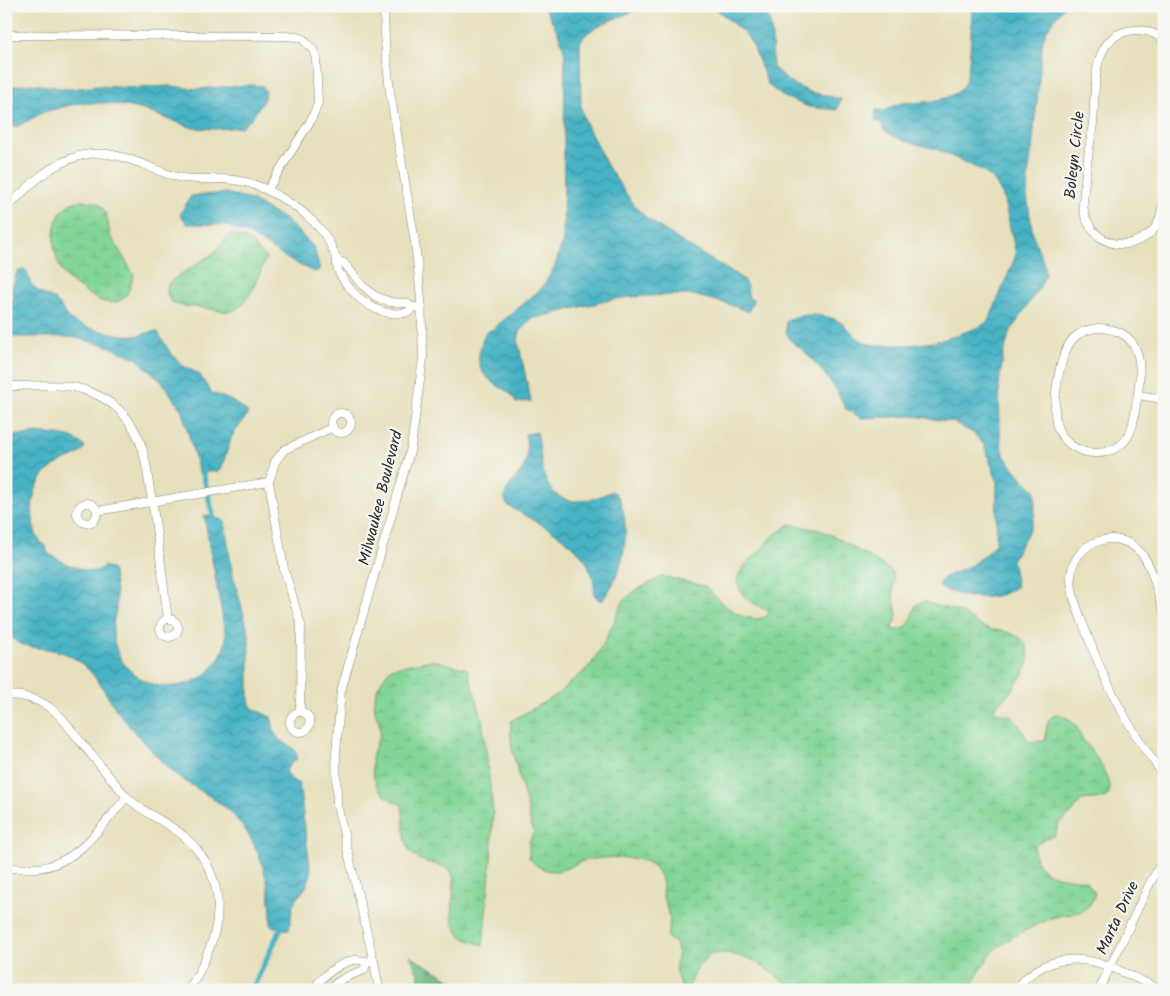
<svg xmlns="http://www.w3.org/2000/svg" width="1170" height="996" font-family="Kalam,sans-serif">
<defs>
<pattern id="forest-firs" width="22" height="20" patternUnits="userSpaceOnUse" patternTransform="scale(1.25)"><rect width="22" height="20" fill="#6bb780"/><path d="M5 1l3.5 6h-7zM16 11l3.5 6h-7z" fill="#589569"/></pattern>
<pattern id="wetland-marsh" width="20" height="14" patternUnits="userSpaceOnUse" patternTransform="scale(1.25)"><rect width="20" height="14" fill="#84d698"/><path d="M1 5h8M5 5V1M11 12h8M15 12V8" fill="none" stroke="#72b883"/></pattern>
<pattern id="water-waves" width="16" height="10" patternUnits="userSpaceOnUse" patternTransform="scale(1.25)"><rect width="16" height="10" fill="#46b3c4"/><path d="M0 5q4-4 8 0t8 0" fill="none" stroke="#3b929f"/></pattern>
</defs>
<rect width="100%" height="100%" fill="#f6f6f2"/>
<filter id="ink" filterUnits="userSpaceOnUse"><feTurbulence type="fractalNoise" baseFrequency=".02" numOctaves="2"/><feDisplacementMap in="SourceGraphic" scale="10" xChannelSelector="R" yChannelSelector="G"/><feConvolveMatrix kernelMatrix="1 2 1 2 8 2 1 2 1" color-interpolation-filters="sRGB"/></filter>
<filter id="wash" filterUnits="userSpaceOnUse"><feTurbulence type="fractalNoise" baseFrequency=".0096" numOctaves="4" result="noise"/><feDisplacementMap in="SourceGraphic" scale="20" xChannelSelector="R" yChannelSelector="G"/><feGaussianBlur stdDeviation="1.12" result="paint"/><feColorMatrix in="noise" values="0 0 0 0 0 0 0 0 0 0 0 0 0 0 0 0 0 1.4 0 .05"/><feComposite in="paint" operator="in"/></filter>
<g filter="url(#wash)">
<rect width="100%" height="100%" fill="#e7e0bc"/>
<!-- forest -->
<path fill="url(#forest-firs)" stroke="#4b7156" d="M 410,956 L 455,982 L 474,990 L 416,990 L 419,977 Z"/>
<!-- wetland -->
<g fill="url(#wetland-marsh)" stroke="#588062">
<path d="M 88,201 L 98,203 L 104,210 L 107,218 L 110,235 L 134,275 C 130,284 130,296 119,301 C 105,307 91,296 81,289 C 75,285 70,283 66,277 C 51,258 47,218 70,204 C 75,201 83,201 88,201 Z"/>
<path d="M 230,234 L 249,240 L 266,258 C 259,273 249,308 231,311 C 221,312 213,309 204,308 C 191,306 181,308 170,301 L 167,293 L 168,284 L 175,278 L 214,253 Z"/>
<path d="M 790,524 L 819,530 L 838,538 L 891,571 L 894,578 L 893,595 L 897,614 L 896,621 L 891,630 C 913,630 909,620 916,605 L 925,601 C 936,607 949,608 961,613 C 970,617 978,626 988,629 C 995,631 1003,630 1010,633 C 1032,640 1032,660 1021,677 C 1013,689 1005,700 993,708 C 998,714 1002,713 1008,715 C 1017,718 1025,734 1028,742 L 1045,741 C 1046,735 1046,726 1048,722 C 1054,708 1070,718 1076,726 C 1079,731 1080,736 1083,740 C 1094,754 1112,776 1109,795 L 1103,798 L 1081,800 L 1073,812 L 1062,821 L 1060,821 L 1055,836 L 1046,838 L 1034,846 C 1034,880 1062,875 1086,881 L 1095,893 C 1093,899 1091,905 1085,909 C 1076,915 1065,914 1055,917 C 1042,921 1007,939 997,948 C 984,960 978,976 969,990 L 793,990 L 784,981 L 753,960 L 727,953 L 712,954 L 697,968 L 688,988 L 681,987 C 679,982 677,977 676,972 C 674,955 685,948 667,937 L 670,920 L 662,892 C 664,887 663,883 661,878 C 658,873 656,868 652,865 C 638,855 604,857 587,860 C 576,862 566,871 555,871 C 543,871 535,866 529,857 L 529,842 L 534,832 C 528,821 529,810 525,798 C 519,773 508,747 511,721 L 555,696 L 582,673 L 592,663 L 603,645 L 624,600 L 635,591 L 655,580 L 662,577 L 669,578 L 705,586 L 725,606 L 743,617 L 758,619 L 765,617 L 770,613 C 762,607 750,603 744,596 C 728,576 745,565 759,552 C 763,549 765,544 769,540 C 775,534 783,529 790,524 Z"/>
<path d="M 427,661 L 437,661 L 467,669 L 482,717 L 493,812 L 491,861 L 483,945 L 465,939 L 459,934 L 454,925 L 452,917 L 454,879 L 450,869 C 440,864 428,864 419,859 C 400,849 406,823 402,805 C 398,803 392,801 388,798 C 373,788 369,766 374,750 C 376,744 381,735 380,728 C 380,722 376,716 375,710 C 372,692 381,681 391,668 Z"/>
</g>
<!-- water -->
<g fill="url(#water-waves)" stroke="#386f78">
<path d="M 543,6 L 643,6 C 625,18 589,23 580,43 L 581,108 L 586,124 L 608,167 L 633,204 L 648,219 L 685,244 L 743,279 L 747,287 L 749,298 L 753,300 L 749,312 L 728,304 L 693,295 L 673,295 L 630,297 L 610,300 L 531,319 L 520,332 L 518,341 L 531,401 L 516,403 C 513,394 508,392 500,387 C 474,371 476,359 485,333 L 493,329 L 542,288 L 555,266 L 563,240 L 565,54 C 561,36 553,22 543,6 Z"/>
<path d="M 713,6 L 763,6 C 774,23 772,47 773,67 L 789,82 L 810,92 L 841,99 L 837,110 L 809,107 L 782,96 L 768,85 L 753,46 L 746,35 Z"/>
<path d="M 972,6 L 1064,6 L 1048,28 L 1043,39 L 1032,150 L 1028,177 L 1027,196 L 1033,235 L 1044,264 L 1045,274 L 1041,285 L 1010,332 L 1003,356 L 999,384 L 1000,427 L 1001,444 L 1005,457 L 1024,480 L 1035,490 L 1035,514 L 1031,527 L 1012,560 L 1017,586 C 995,603 965,599 941,588 L 939,583 L 945,577 L 970,566 L 987,553 L 996,542 L 997,481 L 984,445 L 973,433 L 953,422 L 913,416 L 861,418 L 845,408 L 837,391 L 823,372 L 805,352 L 791,341 L 786,332 L 786,321 C 798,312 828,314 840,322 C 849,328 855,338 864,342 C 871,346 882,345 890,345 C 919,346 941,342 968,331 C 977,328 984,326 990,318 L 1016,255 L 1003,196 L 995,182 L 983,171 L 936,149 L 904,141 L 891,135 L 884,130 L 881,122 L 875,121 L 876,110 L 885,111 C 901,99 907,104 925,102 C 937,101 956,97 963,86 C 971,75 971,22 972,6 Z"/>
<path d="M 32,84 L 70,89 L 98,86 L 136,88 L 169,86 L 196,89 L 251,85 L 262,86 L 266,92 L 262,103 L 251,119 L 241,127 L 217,129 L 193,128 L 140,109 L 108,103 L 79,103 L 44,112 L 14,128 L 12,125 L 14,86 Z"/>
<path d="M 226,193 L 251,200 L 286,220 L 314,247 L 320,270 L 314,272 L 289,260 L 252,236 L 225,225 L 187,224 L 180,214 L 191,196 Z"/>
<path d="M 25,269 C 29,274 28,281 33,286 C 39,294 47,295 55,300 C 62,306 65,317 72,321 C 83,328 121,336 135,336 C 143,335 150,331 157,331 L 170,352 L 183,366 L 199,374 L 212,393 L 230,400 L 247,411 L 247,416 L 232,436 L 221,469 L 218,471 L 199,473 L 182,411 L 162,382 L 136,358 L 105,345 L 72,337 L 6,337 L 6,308 L 12,297 L 12,288 L 17,272 Z"/>
<path d="M 537,432 C 541,447 540,464 545,478 C 557,510 588,503 612,491 C 619,495 621,502 623,511 C 630,541 621,577 602,601 L 598,599 L 594,595 C 598,546 541,526 507,505 C 499,490 518,479 524,466 C 528,457 527,444 525,434 Z"/>
<path d="M 38,433 C 56,435 73,434 85,447 C 81,455 71,458 63,461 C 39,472 30,494 33,519 C 34,530 36,540 46,546 L 47,552 C 57,560 84,573 97,571 C 99,570 101,568 104,566 L 112,570 C 115,581 117,596 116,608 C 116,614 113,620 113,627 C 112,649 124,670 143,680 C 159,689 177,688 194,681 C 212,674 224,655 226,637 L 204,515 L 223,520 L 225,523 L 232,571 L 249,634 L 249,701 L 252,708 L 271,717 C 273,722 273,728 275,733 C 281,747 297,742 297,759 L 292,762 L 286,770 L 290,778 L 299,784 L 311,874 L 306,887 L 293,905 L 289,930 L 271,926 C 272,885 260,840 229,811 C 216,799 198,790 182,779 C 171,772 156,756 147,745 C 136,734 124,721 115,708 C 105,692 96,675 81,663 C 74,658 66,653 57,651 C 39,646 8,651 7,623 L 9,449 L 12,436 Z"/>
</g>
<g fill="none" stroke-linecap="round" stroke-linejoin="round">
<!-- canal -->
<g stroke="#46b3c4" stroke-width="5.5">
<path d="M 201,465 L 215,524"/>
<path d="M 252,990 L 281,928 L 280,921"/>
</g>
</g>
</g>
<g filter="url(#ink)">
<g fill="none" stroke-linecap="round" stroke-linejoin="round">
<!-- minor casing -->
<g stroke="#898674" stroke-width="9">
<g id="minor">
<path d="M 6,35 L 285,36 L 297,37 L 303,39 L 313,50 L 316,58 L 318,103 L 311,120 L 268,189"/>
<path d="M 1164,39 C 1152,32 1142,28 1128,31 C 1089,39 1096,93 1093,123 C 1089,151 1084,178 1083,206 C 1086,231 1106,249 1132,243 C 1141,240 1149,236 1155,228 C 1161,220 1162,210 1164,199"/>
<path d="M 6,209 C 28,186 51,162 83,155 C 116,148 143,166 174,176 C 194,182 214,177 234,180 C 263,183 303,208 321,230 C 329,239 333,250 337,260"/>
<path d="M 412,307 L 409,312 C 383,318 363,305 347,285 C 341,276 336,271 337,260 L 344,263 L 362,285 L 375,296 L 390,302 L 407,303 L 412,307 L 422,307"/>
<path d="M 1098,328 C 1145,329 1143,369 1136,405 C 1134,416 1134,428 1127,438 C 1120,448 1107,454 1094,453 C 1079,453 1064,443 1058,429 C 1050,412 1059,351 1074,338 C 1080,332 1089,329 1098,328 Z"/>
<path d="M 6,386 C 31,386 67,382 90,392 C 109,399 126,413 135,431 C 145,449 147,471 150,490 C 158,533 162,576 168,619"/>
<path d="M 1138,395 L 1164,399"/>
<circle cx="341" cy="423" r="10"/>
<circle cx="87" cy="513" r="10"/>
<path d="M 97,511 L 269,482"/>
<path d="M 1164,612 C 1157,594 1153,565 1140,552 C 1117,526 1072,542 1071,577 C 1071,595 1079,613 1085,629 C 1104,681 1129,731 1164,775"/>
<circle cx="169" cy="628" r="9"/>
<path d="M 6,695 C 21,695 36,698 49,707 C 62,715 70,729 80,741 C 95,759 110,778 126,796 C 143,814 167,821 185,837 C 223,872 226,916 204,961 C 200,971 195,982 187,990"/>
<circle cx="300" cy="722" r="10"/>
<path d="M 300,712 L 301,625 L 284,569 L 269,482 L 275,462 L 284,450 L 333,427"/>
<path d="M 6,868 C 17,868 27,869 38,868 C 78,864 102,825 127,797"/>
<path d="M 314,990 C 320,976 339,964 353,960 C 360,959 366,963 374,961"/>
<path d="M 329,990 C 339,979 350,975 364,970 L 367,962"/>
<path d="M 379,990 L 375,967 L 337,805 L 336,753 L 341,691 L 411,448 L 423,358 L 421,299 L 415,242 L 390,92 L 385,43 L 384,6"/>
<path d="M 1014,990 C 1023,979 1032,972 1044,966 C 1085,947 1124,973 1161,990"/>
<path d="M 1099,990 L 1149,885 L 1164,858"/>
</g>
</g>
<!-- minor -->
<use href="#minor" stroke="#fff" stroke-width="8"/>
</g>
</g>
<g text-anchor="middle" dominant-baseline="central" stroke-width="4.5" stroke-linejoin="round" paint-order="stroke">
<!-- street labels -->
<g font-size="16" fill="#2b2b2b" stroke="#f6f6f2">
<text transform="translate(1075 155) rotate(-84)">Boleyn Circle</text>
<text transform="translate(381 498) rotate(-76)">Milwaukee Boulevard</text>
<text transform="translate(1118 918) rotate(-65)">Marta Drive</text>
</g>
</g>
<!-- margin -->
<rect width="1170" height="996" fill="none" stroke="#f6f6f2" stroke-width="25"/>
</svg>
